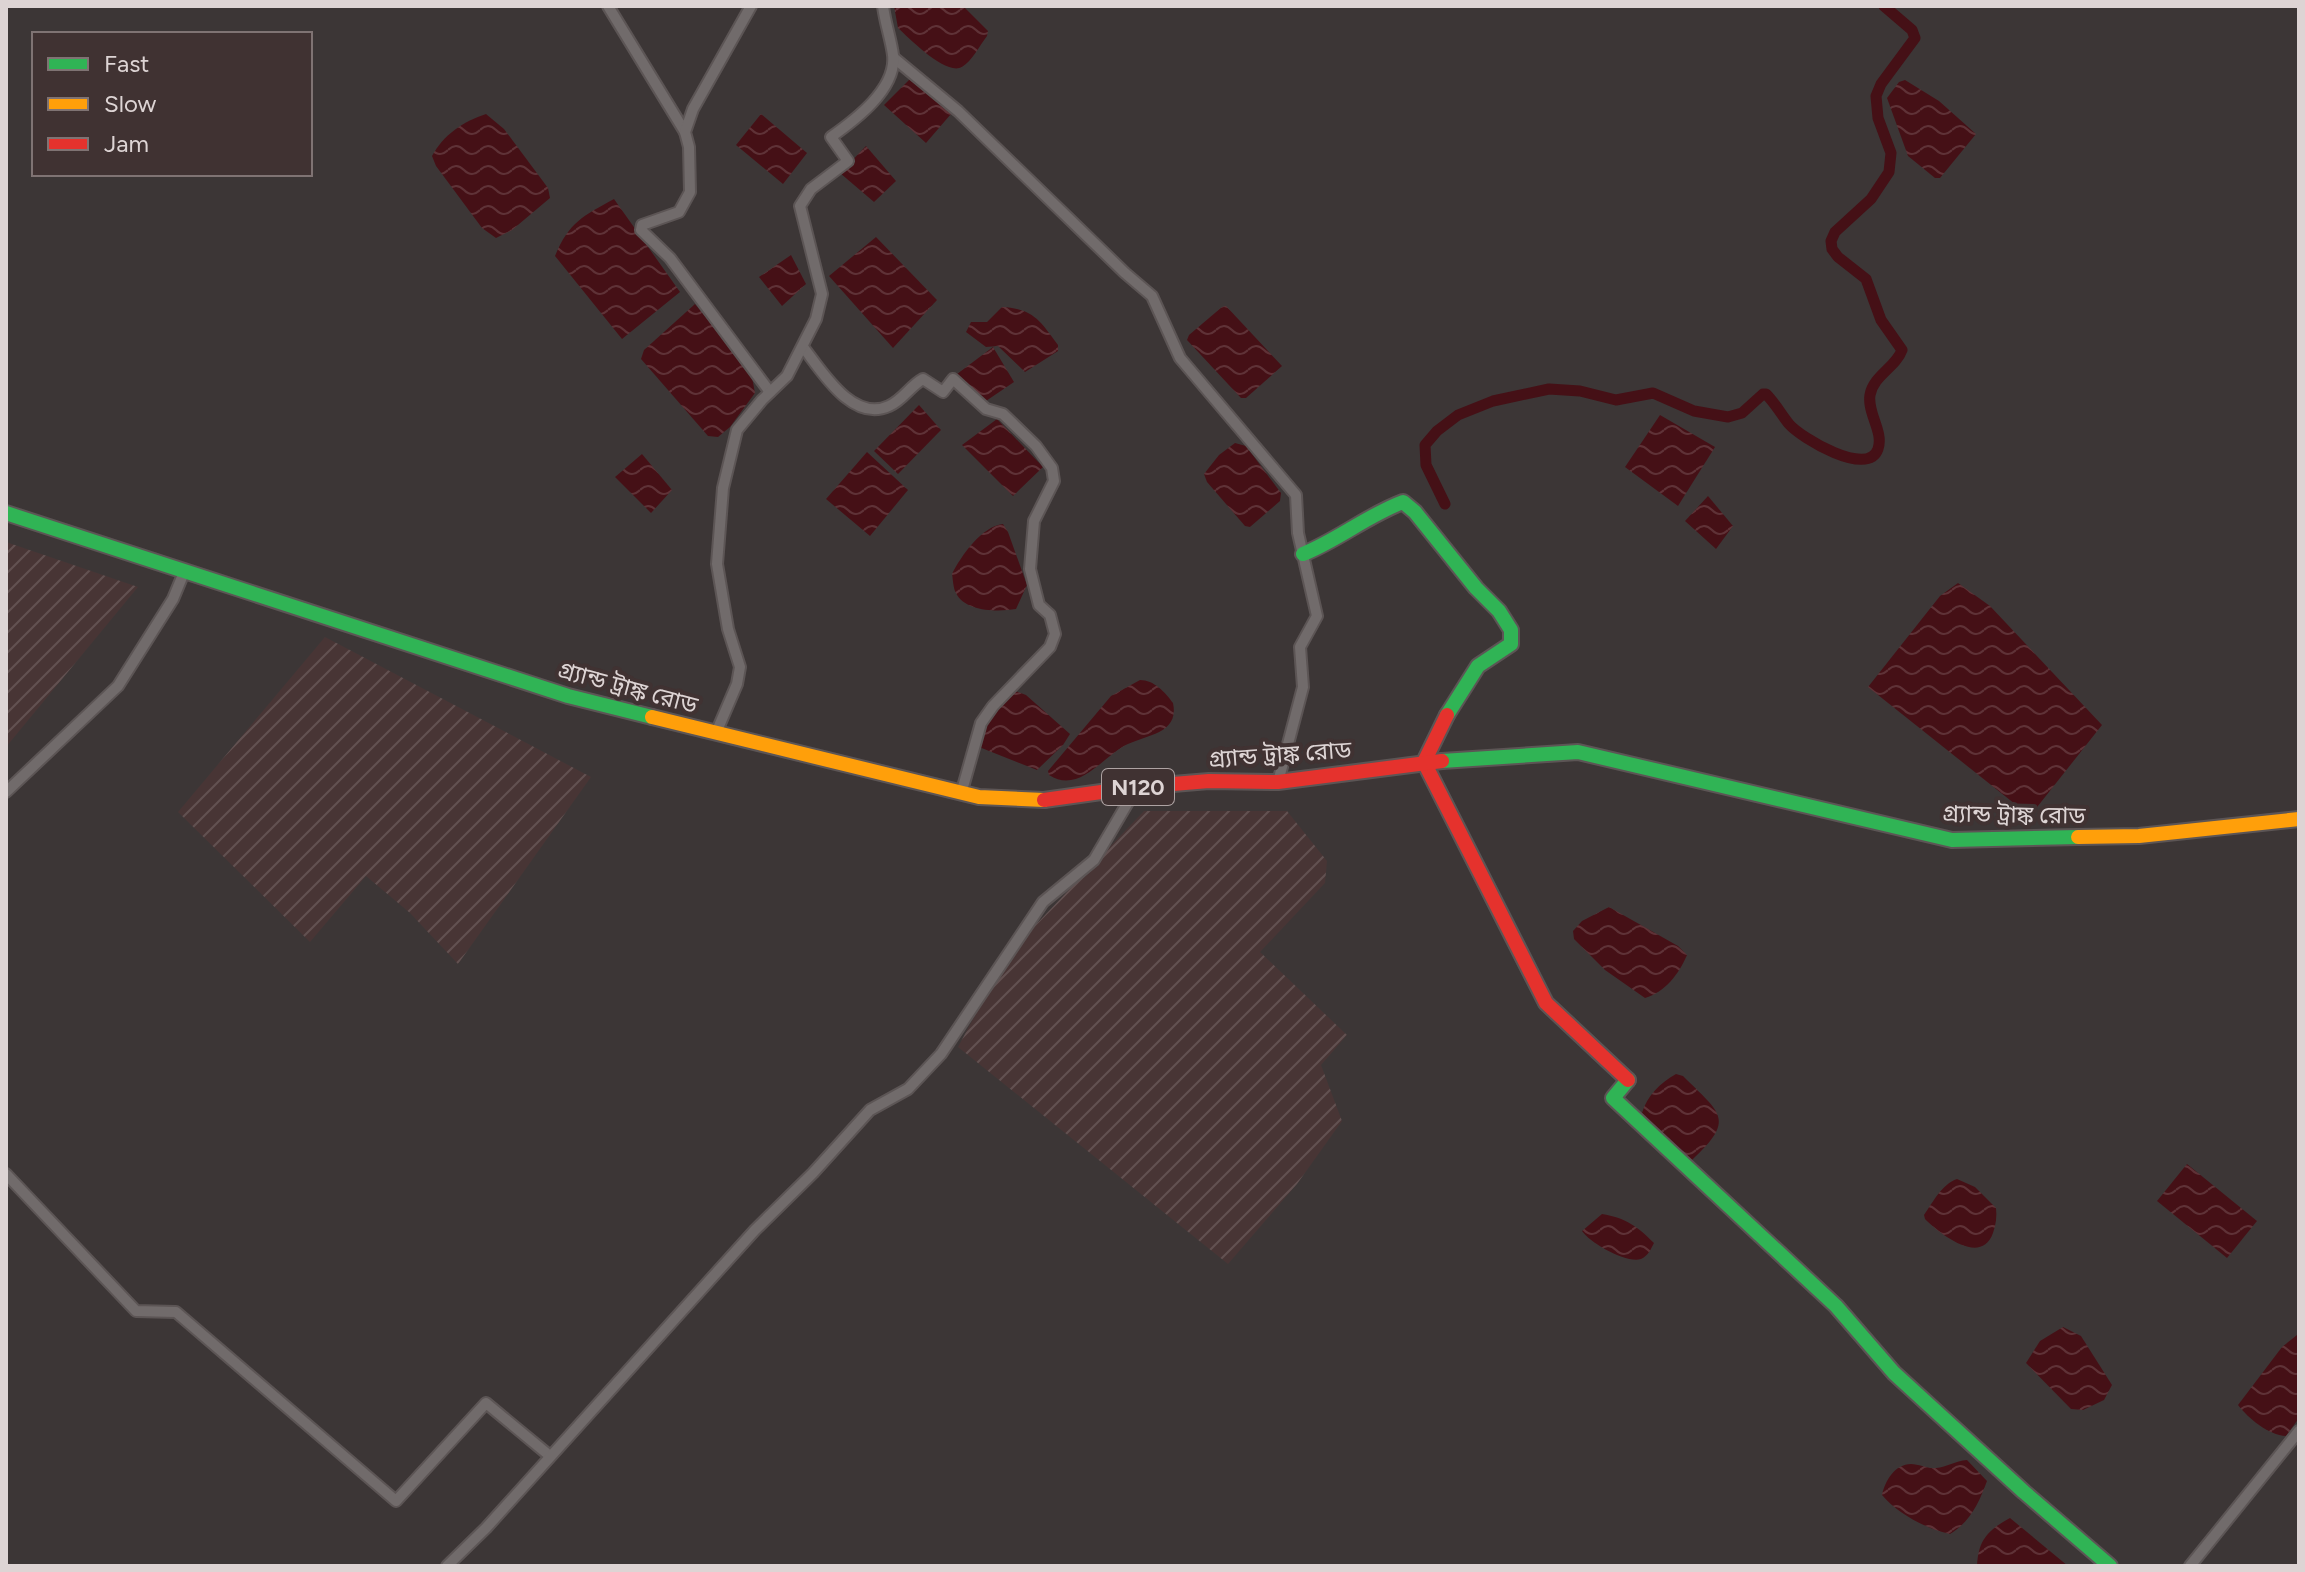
<svg xmlns="http://www.w3.org/2000/svg" width="2305" height="1572" font-family="Figtree,'Noto Sans Bengali',sans-serif">
<defs>
<pattern id="industrial-furrows" width="10" height="10" patternUnits="userSpaceOnUse" patternTransform="scale(2)"><rect width="10" height="10" fill="#483535"/><path d="M-1 1l2-2M0 10L10 0M9 11l2-2" fill="none" stroke="#625151"/></pattern>
<pattern id="water-waves" width="16" height="10" patternUnits="userSpaceOnUse" patternTransform="scale(2)"><rect width="16" height="10" fill="#451016"/><path d="M0 5q4-4 8 0t8 0" fill="none" stroke="#5f3237"/></pattern>
</defs>
<rect width="100%" height="100%" fill="#3c3636"/>
<!-- industrial -->
<g fill="url(#industrial-furrows)">
<path d="M 6,542 L 138,587 L 6,747 Z"/>
<path d="M 325,637 L 591,777 L 458,964 L 410,913 L 366,876 L 310,942 L 178,812 Z"/>
<path d="M 1144,811 L 1287,811 L 1327,861 L 1325,883 L 1260,952 L 1347,1035 L 1321,1065 L 1342,1121 L 1297,1184 L 1228,1264 L 958,1047 L 987,993 L 1026,935 Z"/>
</g>
<!-- water -->
<g fill="url(#water-waves)">
<path d="M 894,6 L 963,6 L 988,31 L 987,36 C 980,45 972,61 962,67 C 946,76 910,39 898,28 Z"/>
<path d="M 910,79 L 951,114 L 926,143 L 884,105 Z"/>
<path d="M 1905,80 L 1939,101 L 1976,134 L 1940,178 L 1935,178 L 1908,156 L 1887,98 L 1899,82 Z"/>
<path d="M 486,114 L 504,129 L 548,188 L 550,198 L 512,230 L 496,238 L 482,228 L 436,166 L 432,156 C 443,135 464,121 486,114 Z"/>
<path d="M 761,114 L 807,153 L 783,184 L 736,145 Z"/>
<path d="M 866,146 L 896,181 L 874,202 L 840,173 Z"/>
<path d="M 614,199 L 680,292 L 622,339 L 555,256 C 569,222 583,216 614,199 Z"/>
<path d="M 876,237 L 937,300 L 893,348 L 829,276 Z"/>
<path d="M 791,255 L 806,284 L 782,306 L 759,277 Z"/>
<path d="M 695,304 L 751,372 L 755,393 L 730,427 L 718,437 L 708,436 L 641,359 L 644,350 Z"/>
<path d="M 1226,306 L 1282,366 L 1246,398 L 1241,398 L 1187,340 L 1189,335 L 1222,307 Z"/>
<path d="M 1002,307 C 1034,309 1040,321 1058,345 L 1058,351 L 1025,372 L 998,346 L 986,347 L 966,332 L 971,322 L 987,322 Z"/>
<path d="M 993,347 L 1014,382 L 986,401 L 957,374 Z"/>
<path d="M 919,405 L 941,430 L 898,474 L 874,451 Z"/>
<path d="M 1660,415 L 1715,447 L 1678,506 L 1625,467 Z"/>
<path d="M 997,419 L 1043,467 L 1013,496 L 962,445 Z"/>
<path d="M 1235,443 L 1246,446 L 1281,493 L 1280,501 L 1250,527 L 1245,526 L 1207,482 L 1204,474 L 1219,455 Z"/>
<path d="M 867,452 L 908,490 L 870,536 L 826,499 Z"/>
<path d="M 642,454 L 672,490 L 651,513 L 615,477 Z"/>
<path d="M 1708,496 L 1733,526 L 1716,549 L 1685,521 Z"/>
<path d="M 1003,524 L 1008,532 L 1027,585 L 1016,609 C 998,612 965,612 956,593 C 953,588 953,579 952,574 C 961,556 982,526 1003,524 Z"/>
<path d="M 1958,583 L 1990,606 L 2102,725 L 2030,816 L 1868,687 L 1940,596 Z"/>
<path d="M 1140,680 C 1154,680 1165,692 1173,703 C 1180,735 1143,735 1124,746 C 1101,759 1078,794 1049,775 L 1048,771 L 1111,696 Z"/>
<path d="M 1015,691 L 1026,695 L 1070,734 L 1063,745 L 1037,770 L 979,747 C 984,724 994,704 1015,691 Z"/>
<path d="M 1609,907 L 1678,946 L 1687,955 C 1679,974 1665,992 1645,998 L 1605,970 L 1574,939 L 1573,931 L 1582,921 Z"/>
<path d="M 1676,1074 L 1683,1076 C 1721,1114 1736,1119 1692,1160 L 1683,1156 L 1642,1113 C 1647,1096 1660,1083 1676,1074 Z"/>
<path d="M 2187,1164 L 2257,1221 L 2227,1258 L 2157,1201 Z"/>
<path d="M 1957,1179 L 1975,1187 L 1996,1208 C 1997,1216 1996,1225 1993,1233 C 1981,1267 1939,1233 1925,1219 L 1924,1215 C 1933,1202 1942,1184 1957,1179 Z"/>
<path d="M 1602,1214 C 1626,1218 1637,1226 1654,1243 C 1651,1249 1648,1256 1641,1259 C 1627,1264 1590,1243 1582,1231 Z"/>
<path d="M 2063,1327 L 2081,1336 L 2112,1385 L 2104,1400 L 2083,1410 L 2071,1409 L 2026,1363 L 2040,1341 Z"/>
<path d="M 2297,1335 L 2299,1418 L 2286,1436 C 2268,1435 2248,1418 2238,1405 L 2282,1347 Z"/>
<path d="M 1967,1460 L 1987,1481 C 1979,1503 1970,1522 1950,1534 C 1926,1529 1897,1513 1882,1495 C 1885,1481 1895,1464 1911,1464 C 1919,1464 1928,1469 1936,1468 C 1947,1467 1955,1461 1967,1460 Z"/>
<path d="M 2010,1518 L 2068,1566 L 1977,1566 C 1978,1540 1988,1530 2010,1518 Z"/>
</g>
<g fill="none" stroke-linecap="round" stroke-linejoin="round">
<!-- canal -->
<path stroke="#451016" stroke-width="11" d="M 1445,504 L 1426,465 L 1425,445 L 1437,431 L 1458,415 L 1493,401 L 1549,389 L 1580,391 L 1616,400 L 1653,393 L 1694,411 L 1728,417 L 1742,413 L 1763,394 L 1766,394 C 1775,403 1781,414 1789,424 C 1801,438 1868,478 1878,449 C 1884,432 1867,413 1870,395 C 1873,376 1896,367 1902,350 L 1881,320 L 1866,279 L 1838,257 L 1832,249 L 1831,241 L 1835,232 L 1871,199 L 1889,172 L 1891,153 L 1878,118 L 1876,96 L 1881,84 L 1915,38 L 1912,30 L 1884,6"/>
<!-- street casing -->
<g stroke="#5c5555" stroke-width="14">
<g id="street">
<path d="M 608,6 L 685,132"/>
<path d="M 751,6 L 693,109 L 685,132 L 689,147 L 690,192 L 679,212 L 642,225 L 641,230 L 670,258 L 770,392"/>
<path d="M 894,58 L 958,111 L 1125,273 L 1152,296 L 1180,358 L 1296,495 L 1298,533 L 1317,616 L 1300,647 L 1303,687 L 1278,782"/>
<path d="M 803,347 C 821,370 852,423 889,406 C 903,400 910,386 923,379 L 943,392 L 953,379 L 986,409 L 1003,414 L 1036,446 L 1052,468 L 1054,481 L 1034,521 L 1030,569 L 1039,605 L 1050,615 L 1055,634 L 1050,647 L 993,706 L 981,723 L 961,794"/>
<path d="M 716,733 L 737,684 L 740,667 L 728,629 L 717,564 L 723,488 L 737,430 L 762,400 L 787,376 L 816,319 L 822,294 L 800,206 L 811,189 L 848,161 L 831,137 C 855,120 897,89 893,55 C 891,39 885,23 883,6"/>
<path d="M 6,792 L 118,686 L 173,599 L 185,570"/>
<path d="M 6,1174 L 136,1311 L 176,1312 L 396,1501 L 486,1403 L 550,1456"/>
<path d="M 447,1566 L 486,1528 L 755,1230 L 813,1173 L 870,1110 L 908,1089 L 941,1054 L 1043,902 L 1094,860 L 1137,787"/>
<path d="M 2190,1566 L 2299,1431"/>
</g>
</g>
<!-- fast casing -->
<g stroke="#5c5555" stroke-width="18">
<g id="fast">
<path d="M 6,513 L 568,696 L 652,717"/>
<path d="M 1303,554 C 1338,540 1368,515 1403,502 L 1415,512 L 1476,588 L 1499,611 L 1511,630 L 1511,644 L 1478,666 L 1447,715"/>
<path d="M 1442,761 L 1578,752 L 1952,840 L 2078,837"/>
<path d="M 1628,1080 L 1613,1098 L 1836,1306 L 1894,1373 L 2024,1492 L 2110,1566"/>
</g>
</g>
<!-- slow casing -->
<g stroke="#5c5555" stroke-width="18">
<g id="slow">
<path d="M 652,717 L 979,797 L 1044,800"/>
<path d="M 2078,837 L 2139,836 L 2299,819"/>
</g>
</g>
<!-- jam casing -->
<g stroke="#5c5555" stroke-width="18">
<g id="jam">
<path d="M 1447,715 L 1424,762 L 1546,1003 L 1628,1080"/>
<path d="M 1044,800 L 1137,787 L 1209,781 L 1278,782 L 1442,761"/>
</g>
</g>
<!-- street -->
<use href="#street" stroke="#716b6b" stroke-width="10"/>
<!-- fast -->
<use href="#fast" stroke="#30b455" stroke-width="14"/>
<!-- slow -->
<use href="#slow" stroke="#ff9f0a" stroke-width="14"/>
<!-- jam -->
<use href="#jam" stroke="#e5322d" stroke-width="14"/>
</g>
<g text-anchor="middle" dominant-baseline="central" stroke-width="8" stroke-linejoin="round" paint-order="stroke">
<!-- shield labels -->
<rect fill="#403232" stroke="#aea3a3" stroke-width="2" x="1102" y="769" width="72" height="36" rx="6"/>
<g font-size="22" font-weight="bold" fill="#ddd4d4">
<text x="1138" y="787">N120</text>
</g>
<!-- street labels -->
<g font-size="24" fill="#ddd4d4" stroke="#403232">
<text transform="translate(628 687) rotate(15)">গ্র্যান্ড ট্রাঙ্ক রোড</text>
<text transform="translate(1280 754) rotate(-4)">গ্র্যান্ড ট্রাঙ্ক রোড</text>
<text transform="translate(2014 814) rotate(1)">গ্র্যান্ড ট্রাঙ্ক রোড</text>
</g>
</g>
<!-- border -->
<rect width="2305" height="1572" fill="none" stroke="#ddd4d4" stroke-width="16"/>
<!-- legend -->
<rect x="32" y="32" width="280" height="144" fill="#403232" stroke="#7f7373" stroke-width="2"/>
<rect x="48" y="58" width="40" height="12" fill="#30b455" stroke="#7f7373" stroke-width="2"/>
<text x="104" y="72" font-size="24" fill="#ddd4d4">Fast</text>
<rect x="48" y="98" width="40" height="12" fill="#ff9f0a" stroke="#7f7373" stroke-width="2"/>
<text x="104" y="112" font-size="24" fill="#ddd4d4">Slow</text>
<rect x="48" y="138" width="40" height="12" fill="#e5322d" stroke="#7f7373" stroke-width="2"/>
<text x="104" y="152" font-size="24" fill="#ddd4d4">Jam</text>
</svg>
